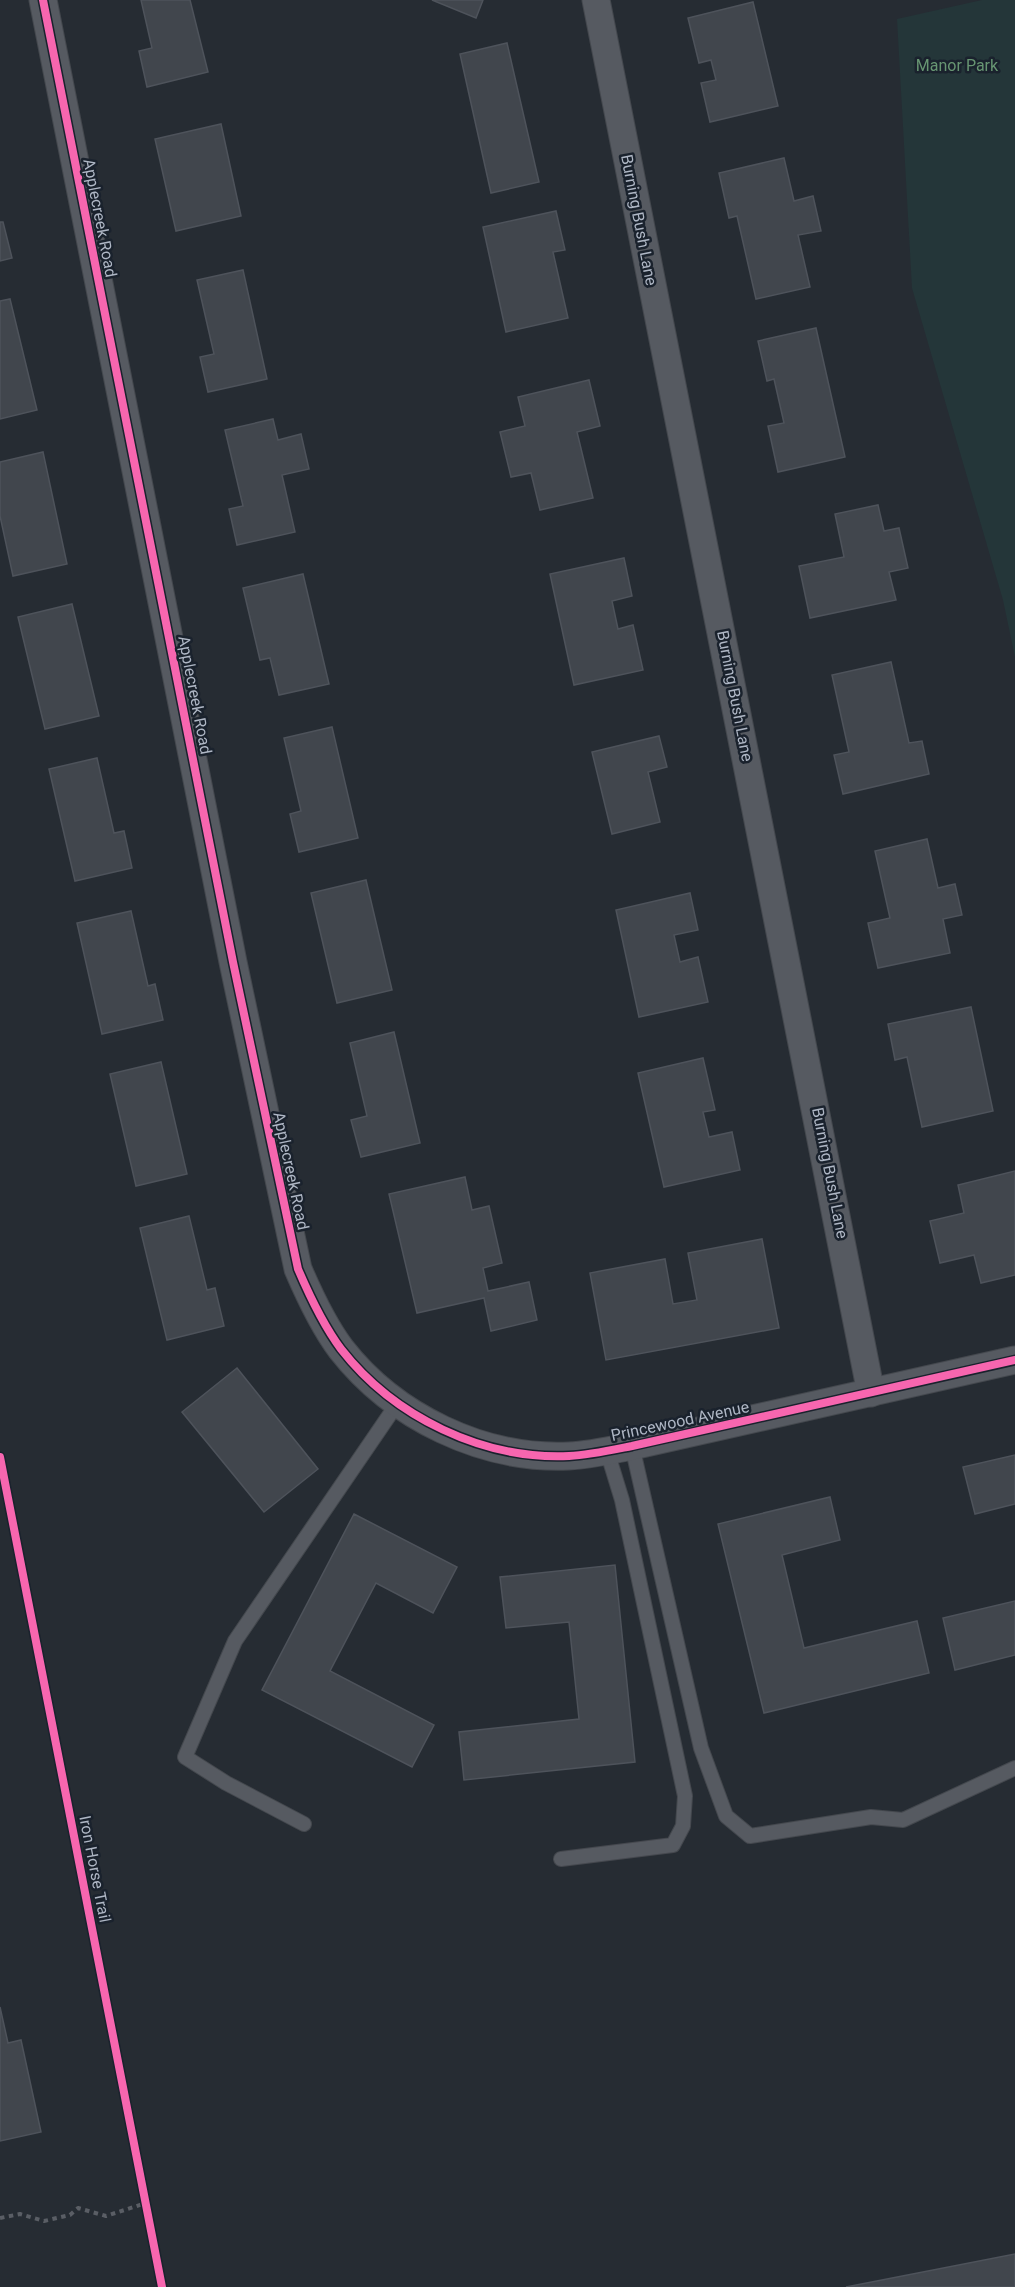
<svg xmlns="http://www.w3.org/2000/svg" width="1015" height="2287" font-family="Roboto,sans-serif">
<rect width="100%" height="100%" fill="#262c33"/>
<!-- green -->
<path fill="#243639" d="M 982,0 L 1015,0 L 1015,657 L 1003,600 L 912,288 L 897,19 Z"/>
<!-- building -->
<g fill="#41464d" stroke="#4e535b" stroke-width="1.5">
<path d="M 141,0 L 190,0 L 208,72 L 147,87 L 139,51 L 152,48 Z"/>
<path d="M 432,0 L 483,0 L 476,18 Z"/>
<path d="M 753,2 L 778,106 L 710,122 L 701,83 L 716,80 L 711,60 L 699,63 L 688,18 Z"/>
<path d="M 507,43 L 539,182 L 491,193 L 460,54 Z"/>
<path d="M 221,124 L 241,216 L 176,231 L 155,139 Z"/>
<path d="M 784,158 L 794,201 L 813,196 L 821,231 L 798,235 L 810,287 L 756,299 L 737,216 L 729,218 L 719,173 Z"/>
<path d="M 556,211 L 565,250 L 553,252 L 568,318 L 506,332 L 483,227 Z"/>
<path d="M 0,222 L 3,222 L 12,258 L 0,261 Z"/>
<path d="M 243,270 L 267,379 L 208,392 L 200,357 L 214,354 L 197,280 Z"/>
<path d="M 10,299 L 37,410 L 0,419 L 0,301 Z"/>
<path d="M 816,328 L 845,457 L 778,472 L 768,426 L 784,423 L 774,379 L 767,381 L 758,341 Z"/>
<path d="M 589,380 L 600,426 L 577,432 L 593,498 L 540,510 L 531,473 L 511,477 L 500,432 L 525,426 L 518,397 Z"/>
<path d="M 273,419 L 278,440 L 301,434 L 309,469 L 282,475 L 295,532 L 237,545 L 229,509 L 243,506 L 225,430 Z"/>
<path d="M 43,452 L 67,564 L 13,576 L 0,516 L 0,462 Z"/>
<path d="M 878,505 L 884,531 L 899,528 L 908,568 L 889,572 L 896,600 L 810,618 L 799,566 L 844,557 L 835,514 Z"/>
<path d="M 624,558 L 632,596 L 612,601 L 618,629 L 633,625 L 643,670 L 574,685 L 550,574 Z"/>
<path d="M 303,574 L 329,684 L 279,695 L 270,658 L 260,660 L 243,588 Z"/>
<path d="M 72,604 L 99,716 L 45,729 L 18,617 Z"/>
<path d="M 891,662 L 909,743 L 922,741 L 929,774 L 843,794 L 834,755 L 849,752 L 832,675 Z"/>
<path d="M 332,727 L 358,838 L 299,852 L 290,814 L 301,811 L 284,738 Z"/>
<path d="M 659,736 L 667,767 L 648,772 L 660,822 L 612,834 L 592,752 Z"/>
<path d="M 97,758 L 114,833 L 124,831 L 132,868 L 75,881 L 49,769 Z"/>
<path d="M 927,839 L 938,888 L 955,884 L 962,915 L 943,919 L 950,953 L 878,968 L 868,923 L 890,918 L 875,851 Z"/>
<path d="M 366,880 L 392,990 L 337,1003 L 311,893 Z"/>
<path d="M 690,893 L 698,930 L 674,935 L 680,962 L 698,957 L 708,1002 L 639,1017 L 616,910 Z"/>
<path d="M 131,911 L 148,986 L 155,984 L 163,1020 L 102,1034 L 77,923 Z"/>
<path d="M 971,1007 L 993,1111 L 922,1127 L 907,1057 L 895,1060 L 888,1024 Z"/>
<path d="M 394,1032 L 420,1143 L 361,1157 L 351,1120 L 367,1116 L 350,1043 Z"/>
<path d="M 703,1058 L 715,1110 L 703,1112 L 709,1137 L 732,1132 L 740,1170 L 664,1187 L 638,1073 Z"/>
<path d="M 161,1062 L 187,1174 L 136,1186 L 110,1074 Z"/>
<path d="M 1015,1171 L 1015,1275 L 981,1283 L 974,1255 L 940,1263 L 930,1221 L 964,1213 L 958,1185 Z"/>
<path d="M 465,1177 L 472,1210 L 489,1206 L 502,1263 L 483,1268 L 488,1291 L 529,1282 L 537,1320 L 491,1331 L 484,1298 L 417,1313 L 389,1194 Z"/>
<path d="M 189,1216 L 207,1290 L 215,1288 L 224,1326 L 167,1340 L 140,1228 Z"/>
<path d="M 762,1239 L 779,1328 L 606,1360 L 590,1273 L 665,1259 L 673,1304 L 697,1300 L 688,1253 Z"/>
<path d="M 237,1368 L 318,1469 L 264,1512 L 182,1412 Z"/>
<path d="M 1015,1455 L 1015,1504 L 975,1514 L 963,1467 Z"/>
<path d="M 830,1497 L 840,1540 L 782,1555 L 804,1648 L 917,1621 L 929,1673 L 764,1713 L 718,1524 Z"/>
<path d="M 354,1514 L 457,1567 L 433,1613 L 376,1583 L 330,1671 L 434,1725 L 412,1767 L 262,1690 Z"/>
<path d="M 615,1565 L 635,1762 L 464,1780 L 459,1732 L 579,1719 L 569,1622 L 506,1628 L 500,1577 Z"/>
<path d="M 1015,1601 L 1015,1655 L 955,1670 L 943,1618 Z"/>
<path d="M 0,2007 L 8,2043 L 21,2040 L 41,2132 L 0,2141 Z"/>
<path d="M 1015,2254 L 1015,2287 L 846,2287 Z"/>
</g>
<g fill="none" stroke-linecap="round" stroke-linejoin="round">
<!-- service casing -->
<g stroke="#44484e" stroke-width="16">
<g id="service">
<path d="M 632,1446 L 701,1748 L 726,1816 L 750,1836 L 871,1817 L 903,1820 L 1015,1768"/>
<path d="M 304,1824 L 226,1783 L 185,1757 L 235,1641 L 397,1404"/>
<path d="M 561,1859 L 673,1845 L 683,1826 L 685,1796 L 622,1500 L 607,1451"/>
</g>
</g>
<!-- minor casing -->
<g stroke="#44484e" stroke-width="29">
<g id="minor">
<path d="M 43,0 L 233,962 L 298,1269 C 310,1297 323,1325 341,1349 C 394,1417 483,1460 569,1456 C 590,1455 612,1450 632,1446 L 1015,1360"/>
<path d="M 596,0 L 871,1393"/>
</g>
</g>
<!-- path -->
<path stroke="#5a5e65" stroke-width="4" stroke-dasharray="4.5 4.5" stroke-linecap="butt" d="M 0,2218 L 20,2214 L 44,2221 L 70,2215 L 78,2208 L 106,2216 L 146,2203"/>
<!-- service -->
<use href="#service" stroke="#565a61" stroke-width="14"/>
<!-- minor -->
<use href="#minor" stroke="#565a61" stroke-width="27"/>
<!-- cycleway casing -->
<g stroke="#1a222d" stroke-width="11">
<g id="cycleway">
<path d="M 43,0 L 233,962 L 298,1269 C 310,1297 323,1325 341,1349 C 394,1417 483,1460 569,1456 C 590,1455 612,1450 632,1446 L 1015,1360"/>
<path d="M 0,1457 L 162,2287"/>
</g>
</g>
<!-- cycleway -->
<use href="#cycleway" stroke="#f766af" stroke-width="8"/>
</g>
<g text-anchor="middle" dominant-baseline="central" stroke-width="5" stroke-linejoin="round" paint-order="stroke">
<!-- park labels -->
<g font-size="16" fill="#679572" stroke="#1a222d">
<text x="957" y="65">Manor Park</text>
</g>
<!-- street labels -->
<g font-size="16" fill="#afb7c5" stroke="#1a222d">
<text transform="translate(100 218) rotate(79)">Applecreek Road</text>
<text transform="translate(639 220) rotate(79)">Burning Bush Lane</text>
<text transform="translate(195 695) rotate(79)">Applecreek Road</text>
<text transform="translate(735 696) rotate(79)">Burning Bush Lane</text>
<text transform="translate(291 1171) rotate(78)">Applecreek Road</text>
<text transform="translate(830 1173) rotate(79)">Burning Bush Lane</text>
<text transform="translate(680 1421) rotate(-12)">Princewood Avenue</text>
<text transform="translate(95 1869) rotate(79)">Iron Horse Trail</text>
</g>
</g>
</svg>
